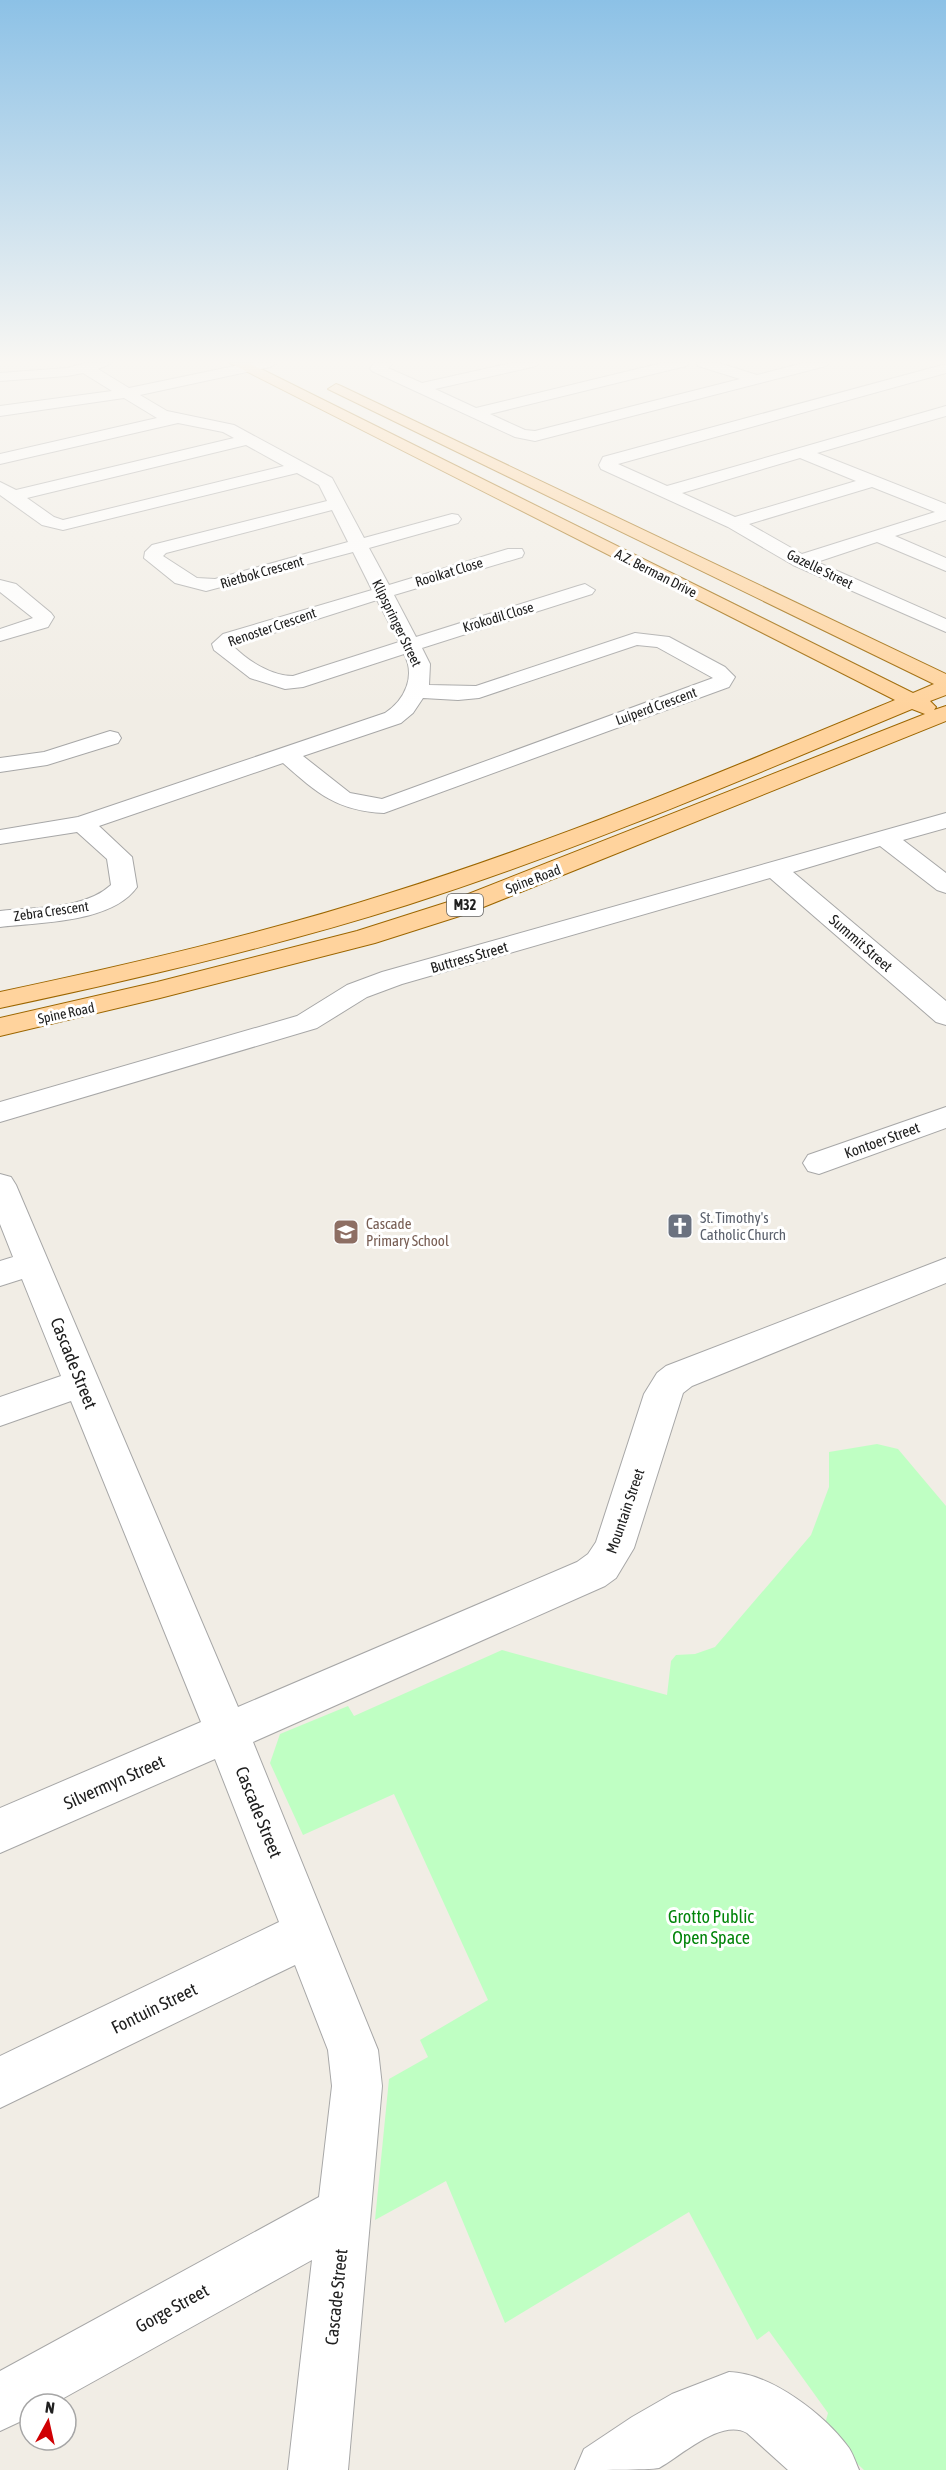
<svg xmlns="http://www.w3.org/2000/svg" width="946" height="2470" font-family="'Asap Condensed',sans-serif">
<rect width="100%" height="100%" fill="#f1ede5"/>
<!-- park -->
<path fill="#bfffc3" d="M 877,1444 L 898,1449 L 946,1506 L 946,2470 L 864,2470 L 823,2431 L 828,2413 L 769,2331 L 757,2340 L 689,2212 L 505,2323 L 446,2181 L 375,2220 L 389,2079 L 428,2057 L 420,2040 L 488,2000 L 394,1794 L 303,1835 L 270,1763 L 280,1734 L 348,1706 L 354,1716 L 502,1650 L 667,1695 L 671,1661 L 676,1655 L 695,1654 L 715,1647 L 811,1535 L 829,1487 L 829,1452 Z"/>
<g fill="none" stroke-linecap="round" stroke-linejoin="round">
<!-- minor casing -->
<g stroke="#a7a7a7" stroke-width="2">
<g id="minor">
<path d="M 86,363 L 112,363 L 98,369 L 129,388 L 249,363 L 277,363 L 270,367 L 140,395 L 167,411 L 234,425 L 332,478 L 364,538 L 452,514 L 458,515 L 461,519 L 458,523 L 369,548 L 389,585 L 508,549 L 522,549 L 524,553 L 522,557 L 394,595 L 416,637 L 578,586 L 585,584 L 595,590 L 592,594 L 422,648 L 430,664 L 429,685 L 476,686 L 635,633 L 669,637 L 725,667 L 735,677 L 729,687 L 384,813 C 337,811 317,793 283,763 L 99,826 L 132,857 L 137,887 C 112,923 40,922 0,927 L 0,911 C 34,907 84,910 111,885 L 107,859 L 77,832 L 0,844 L 0,830 L 78,817 L 385,713 C 405,700 416,676 404,654 L 303,687 L 285,689 L 250,678 L 214,650 L 212,644 L 223,634 L 372,590 L 353,552 L 206,591 L 175,583 L 144,558 L 145,552 L 152,545 L 327,501 L 319,485 L 297,473 L 63,530 L 42,525 L 0,495 L 0,482 L 16,490 L 234,438 L 223,432 L 178,423 L 0,464 L 0,454 L 157,418 L 124,398 L 0,416 L 0,406 L 112,391 L 83,373 L 67,376 L 0,381 L 0,373 L 67,368 ZM 246,445 L 284,466 L 63,520 L 54,517 L 27,498 ZM 332,510 L 348,542 L 215,579 L 197,578 L 163,556 L 166,553 ZM 377,600 L 399,642 L 293,676 C 271,676 248,661 233,646 ZM 637,645 L 657,647 L 713,678 L 382,799 L 350,793 L 303,756 L 401,723 L 413,713 L 423,698 L 458,700 L 479,698 Z"/>
<path d="M 375,363 L 393,363 L 388,368 L 422,383 L 511,363 L 538,363 L 536,366 L 435,389 L 476,408 L 662,363 L 688,363 L 686,366 L 490,414 L 525,430 L 535,431 L 740,379 L 698,366 L 696,363 L 719,363 L 757,375 L 803,363 L 828,363 L 826,366 L 535,441 L 515,437 L 372,371 L 370,368 Z"/>
<path d="M 946,364 L 946,373 L 618,464 L 667,486 L 946,406 L 946,416 L 817,453 L 946,504 L 946,520 L 895,536 L 946,558 L 946,571 L 877,542 L 817,562 L 946,619 L 946,632 L 793,565 L 728,527 L 601,469 L 599,465 L 603,457 ZM 800,458 L 856,481 L 735,517 L 682,493 ZM 872,487 L 935,512 L 802,554 L 749,524 Z"/>
<path d="M 0,580 L 16,584 L 51,613 L 54,617 L 48,627 L 0,641 L 0,629 L 33,618 L 0,592 Z"/>
<path d="M 110,731 L 118,733 L 121,738 L 118,743 L 47,765 L 0,772 L 0,758 L 44,752 Z"/>
<path d="M 946,813 L 946,828 L 903,840 L 946,873 L 946,893 L 937,890 L 880,846 L 793,872 L 946,1001 L 946,1025 L 936,1022 L 770,878 L 402,984 L 367,997 L 317,1028 L 0,1122 L 0,1102 L 297,1016 L 347,985 L 382,972 Z"/>
<path d="M 946,1107 L 946,1128 L 819,1174 L 808,1171 L 803,1163 L 808,1155 Z"/>
<path d="M 0,1174 L 11,1177 L 16,1185 L 238,1707 L 577,1562 L 588,1554 L 596,1542 L 644,1394 L 657,1373 L 666,1366 L 946,1258 L 946,1283 L 692,1386 L 683,1393 L 634,1548 L 616,1578 L 605,1586 L 253,1742 L 378,2050 L 382,2086 L 348,2470 L 288,2470 L 312,2260 L 53,2404 L 30,2404 L 30,2417 L 0,2431 L 0,2371 L 319,2197 L 332,2086 L 328,2050 L 295,1965 L 0,2108 L 0,2056 L 279,1922 L 215,1759 L 0,1853 L 0,1808 L 201,1722 L 71,1401 L 0,1426 L 0,1397 L 61,1376 L 22,1279 L 0,1286 L 0,1261 L 13,1257 L 0,1224 Z"/>
<path d="M 729,2372 C 771,2373 825,2415 849,2448 C 853,2454 856,2463 859,2470 L 788,2470 L 747,2433 C 721,2418 681,2456 659,2468 C 650,2470 591,2470 575,2470 L 584,2449 L 632,2417 L 672,2394 Z"/>
</g>
</g>
<!-- major casing -->
<g stroke="#9c6600" stroke-width="2">
<path id="major" d="M 230,363 L 249,363 L 913,693 L 934,684 L 328,389 L 336,384 L 341,386 L 946,674 L 946,695 L 930,701 L 936,707 L 934,710 L 946,706 L 946,721 L 466,914 L 375,943 L 160,998 L 0,1036 L 0,1018 L 157,982 L 357,931 L 448,902 L 925,714 L 912,709 C 746,778 579,850 407,905 C 274,947 137,979 0,1008 L 0,992 C 131,964 262,934 390,893 C 562,839 729,769 895,700 Z"/>
</g>
<!-- minor -->
<use href="#minor" fill="#fff" fill-rule="evenodd"/>
<!-- major -->
<use href="#major" fill="#ffd39d" fill-rule="evenodd"/>
</g>
<!-- sky -->
<linearGradient id="sky" x2="0" y2="1"><stop stop-color="#8cc1e6"/><stop offset="0.51" stop-color="#f9f7f3"/><stop offset="1" stop-color="#f9f7f3" stop-opacity="0"/></linearGradient>
<rect width="946" height="709" fill="url(#sky)"/>
<!-- icons -->
<defs>
<g id="church-square" transform="scale(1.35)"><rect x="-9" y="-9" width="18" height="18" rx="4" fill="#6b7280" stroke="#fff"/><path d="M-1.2-6h2.4v3.5h3.3v2.4h-3.3V6h-2.4V-.1h-3.3v-2.4h3.3Z" fill="#fff"/></g>
<g id="school-square" transform="scale(1.35)"><rect x="-9" y="-9" width="18" height="18" rx="4" fill="#8d6e63" stroke="#fff"/><path d="M0-5L7-2L0 1L-7-2ZM-4 1L0 2.5L4 1V4Q0 6-4 4Z" fill="#fff"/></g>
</defs>
<g fill-rule="evenodd">
<use href="#church-square" x="680" y="1226"/>
<use href="#school-square" x="346" y="1232"/>
</g>
<g text-anchor="middle" dominant-baseline="central" stroke-width="6" stroke-linejoin="round" paint-order="stroke">
<!-- far-street labels -->
<g font-size="14" fill="#202020" stroke="#fff">
<text transform="translate(820 569) rotate(26)">Gazelle Street</text>
<text transform="translate(262 572) rotate(-16)">Rietbok Crescent</text>
<text transform="translate(449 572) rotate(-17)">Rooikat Close</text>
<text transform="translate(656 573) rotate(27)">A.Z. Berman Drive</text>
<text transform="translate(498 617) rotate(-17)">Krokodil Close</text>
<text transform="translate(397 623) rotate(64)">Klipspringer Street</text>
<text transform="translate(272 627) rotate(-19)">Renoster Crescent</text>
<text transform="translate(656 706) rotate(-20)">Luiperd Crescent</text>
<text transform="translate(533 879) rotate(-21)">Spine Road</text>
<text transform="translate(51 911) rotate(-8)">Zebra Crescent</text>
<text transform="translate(66 1013) rotate(-12)">Spine Road</text>
</g>
<!-- shield labels -->
<rect fill="#fff" stroke="#636363" stroke-width="1.5" x="447" y="894" width="36" height="22" rx="4.5"/>
<g font-size="14" font-weight="bold" fill="#202020">
<text x="465" y="905">M32</text>
</g>
<!-- street labels -->
<g font-size="15" fill="#202020" stroke="#fff">
<text transform="translate(861 943) rotate(41)">Summit Street</text>
<text transform="translate(469 957) rotate(-16)">Buttress Street</text>
<text transform="translate(882 1140) rotate(-20)">Kontoer Street</text>
<text transform="translate(625 1511) rotate(-71)">Mountain Street</text>
</g>
<!-- worship labels -->
<g font-size="15" fill="#5b616d" stroke="#fff" text-anchor="start">
<text x="700" y="1217">St. Timothy's<tspan x="700" dy="17">Catholic Church</tspan></text>
</g>
<!-- education labels -->
<g font-size="15" fill="#785e54" stroke="#fff" text-anchor="start">
<text x="366" y="1223">Cascade<tspan x="366" dy="17">Primary School</tspan></text>
</g>
<!-- near-street labels -->
<g font-size="18" fill="#202020" stroke="#fff">
<text transform="translate(74 1363) rotate(68)">Cascade Street</text>
<text transform="translate(114 1782) rotate(-24)">Silvermyn Street</text>
<text transform="translate(259 1812) rotate(68)">Cascade Street</text>
<text transform="translate(154 2008) rotate(-26)">Fontuin Street</text>
<text transform="translate(336 2297) rotate(-84)">Cascade Street</text>
<text transform="translate(172 2308) rotate(-29)">Gorge Street</text>
</g>
<!-- near-park labels -->
<g font-size="18" fill="#02850a" stroke="#fff">
<text x="711" y="1916">Grotto Public<tspan x="711" dy="21">Open Space</tspan></text>
</g>
</g>
<!-- north arrow -->
<g transform="translate(48 2422) rotate(8)"><circle r="28" fill="#ffffff" stroke="#a6a6a6" stroke-width="1.5"/>
<path d="M0-4.5L10 22L0 15L-10 22Z" fill="#d00003"/>
<text y="-9" font-size="16" font-weight="bold" text-anchor="middle" fill="#202020">N</text>
</g>
</svg>
